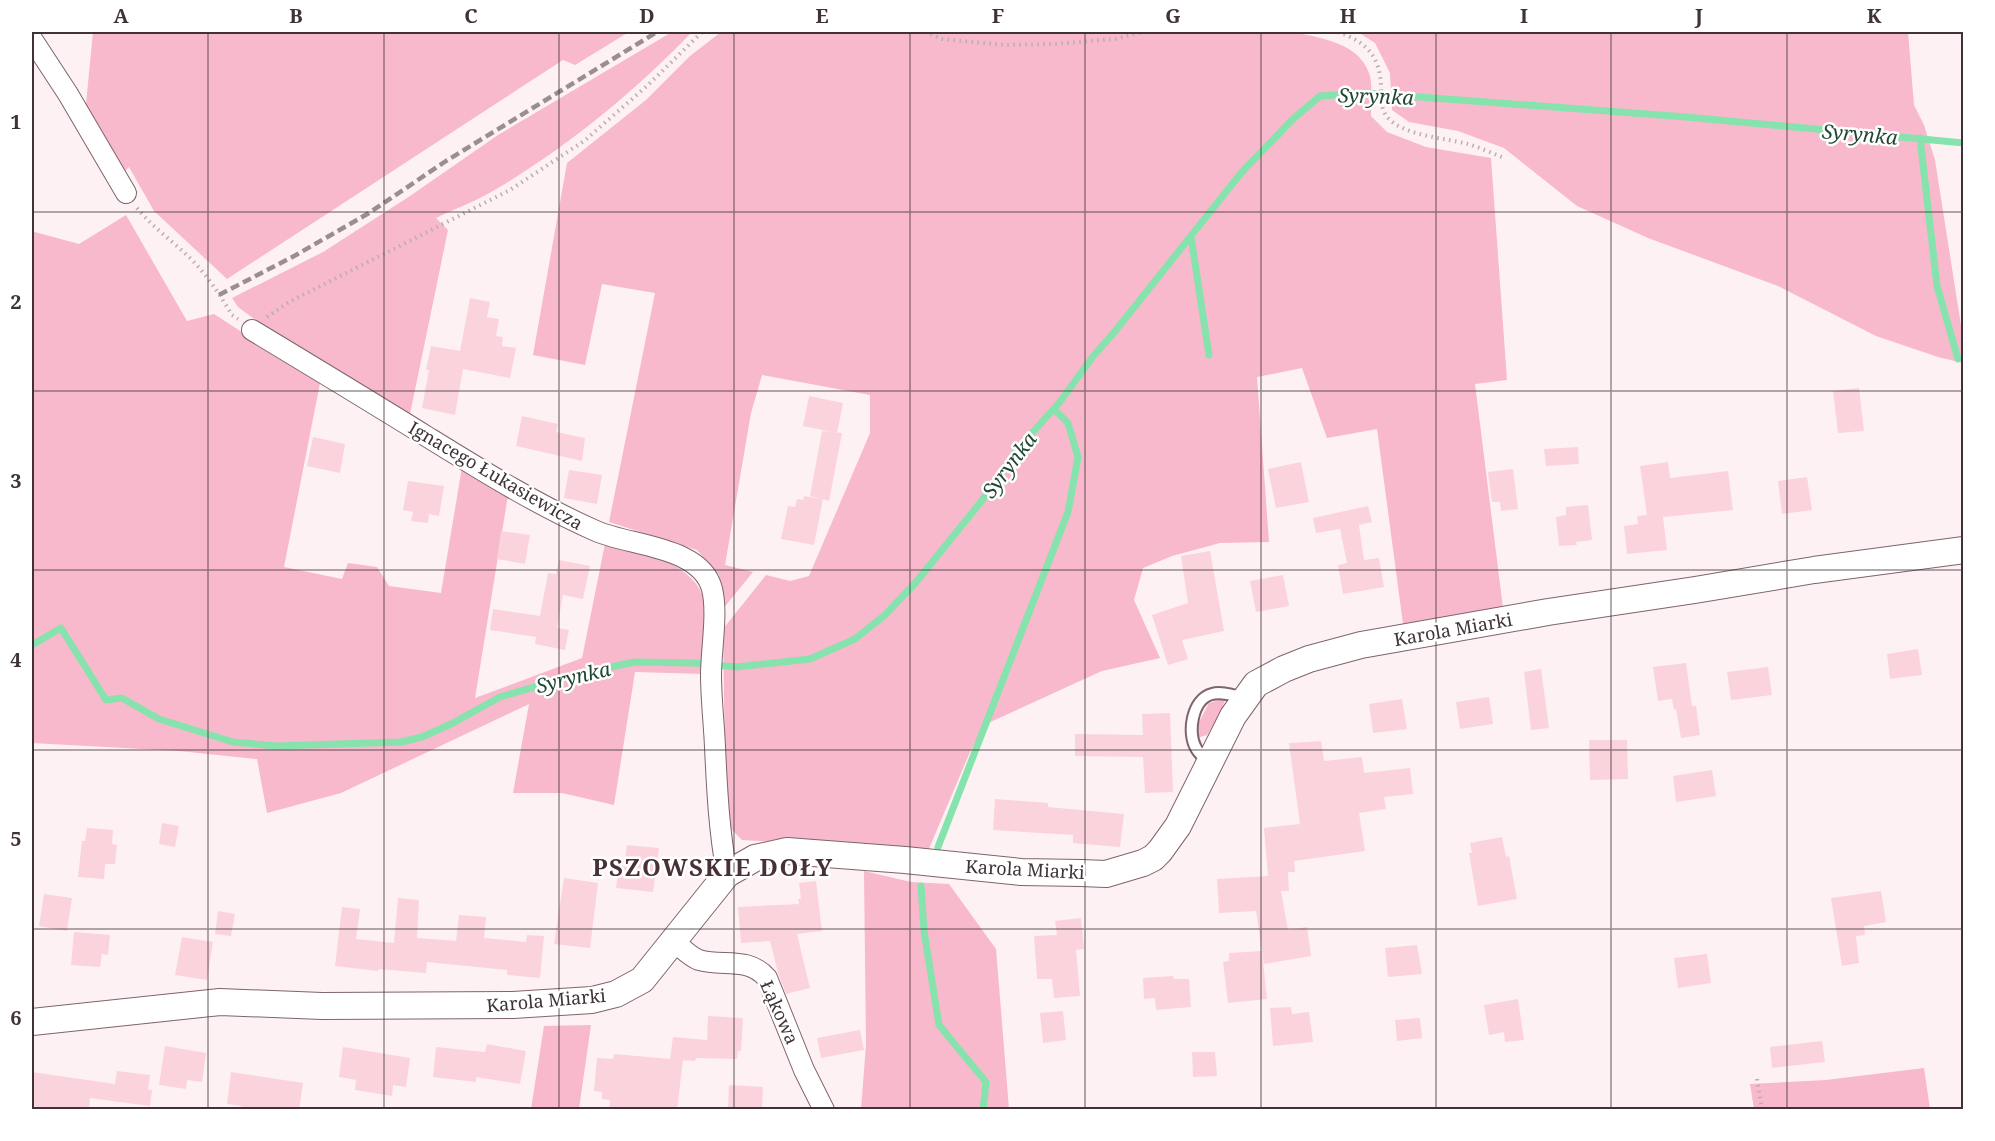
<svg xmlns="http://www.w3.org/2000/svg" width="1995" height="1141" font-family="'Noto Serif',serif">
<rect width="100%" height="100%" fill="#fef1f4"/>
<!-- green -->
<g fill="#f7b9cb">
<path d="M 93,32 L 629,32 L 575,65 L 563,60 L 227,279 L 154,211 L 129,167 L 123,173 L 85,114 Z"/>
<path d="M 672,32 L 692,32 C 634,92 570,145 498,188 C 479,200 457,208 436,218 L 448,230 L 409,419 L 268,329 L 238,307 L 232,298 L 323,252 L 410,196 L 498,135 Z"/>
<path d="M 721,32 L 1293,32 C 1320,38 1358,42 1369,73 C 1373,82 1371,105 1371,116 L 1387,132 L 1426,147 L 1491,158 L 1507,380 L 1475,384 L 1503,608 L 1403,624 L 1377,429 L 1327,438 L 1302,368 L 1257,377 L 1269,542 L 1220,543 L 1172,556 L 1143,568 L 1134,600 L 1160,658 L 1102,671 L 986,724 L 970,752 L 928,851 L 742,840 L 726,824 L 723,629 L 766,575 L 790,581 L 809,576 L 870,433 L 870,395 L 762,375 L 751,413 L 725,565 L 753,572 L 722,610 L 719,575 L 697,550 L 609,522 L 655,293 L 602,284 L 585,365 L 533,355 L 567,163 L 646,100 L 690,56 Z"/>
<path d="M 1358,32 L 1908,32 L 1914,105 L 1924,125 L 1935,160 L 1963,338 L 1963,363 L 1938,357 L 1876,336 L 1778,286 L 1648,238 L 1577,206 L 1504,148 L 1458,131 L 1409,122 L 1392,110 L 1390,73 L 1375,43 Z"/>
<path d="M 126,215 L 187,321 L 214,314 L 320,383 L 284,567 L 342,579 L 348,563 L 377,567 L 389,586 L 441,593 L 462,467 L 508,495 L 475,698 L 582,658 L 606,539 C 636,549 689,562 702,594 C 708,610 704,655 704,674 L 635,672 L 614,805 L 562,793 L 513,793 L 529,704 L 341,793 L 267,813 L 257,759 L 179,751 L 32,743 L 32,234 L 35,232 L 79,244 Z"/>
<path d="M 1219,700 L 1225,700 L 1221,711 L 1207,735 L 1200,737 L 1197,731 L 1199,722 L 1209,703 Z"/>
<path d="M 864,871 L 911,882 L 949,884 L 996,949 L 1009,1109 L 861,1109 L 866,1045 Z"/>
<path d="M 591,1025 L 579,1109 L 531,1109 L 544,1026 Z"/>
<path d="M 1924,1068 L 1930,1109 L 1754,1109 L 1750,1084 L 1826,1080 Z"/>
</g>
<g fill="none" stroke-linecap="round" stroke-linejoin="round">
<!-- stream -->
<g stroke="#86e3ae" stroke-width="7">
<path d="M 1920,138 L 1937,286 L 1958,359"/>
<path d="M 1191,237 L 1209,355"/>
<path d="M 32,645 L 61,628 L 106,700 L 122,698 L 159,719 L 233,742 L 277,746 L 401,742 L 422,737 L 451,724 L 500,697 L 586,672 L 635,662 L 695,663 L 736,667 L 810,659 L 855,639 L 885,615 L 917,581 L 996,483 L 1015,452 L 1059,403 L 1094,355 L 1112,335 L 1241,173 L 1293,119 L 1320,96 L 1366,93 L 1686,117 L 1964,143"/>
<path d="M 938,847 L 1068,512 L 1078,457 L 1068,423 L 1054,409"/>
<path d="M 921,886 L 924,931 L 939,1025 L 986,1082 L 983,1110"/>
</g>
</g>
<!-- building -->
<g fill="#fbd3dd">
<path d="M 470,298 L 490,302 L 487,317 L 499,319 L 496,336 L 503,337 L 502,346 L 516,348 L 510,378 L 463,369 L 455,415 L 422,408 L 429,370 L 426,370 L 431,346 L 460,351 Z"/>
<path d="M 1859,388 L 1864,431 L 1838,433 L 1833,391 Z"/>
<path d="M 809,396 L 843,403 L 837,433 L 803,426 Z"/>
<path d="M 522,416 L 558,424 L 556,432 L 585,438 L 582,461 L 516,446 Z"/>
<path d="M 822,431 L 842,433 L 829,501 L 823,499 L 814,545 L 781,539 L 788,506 L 795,507 L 797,499 L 803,500 L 804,496 L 822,499 L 810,496 Z"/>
<path d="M 313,437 L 345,444 L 340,473 L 307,466 Z"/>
<path d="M 1578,447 L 1579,464 L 1546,466 L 1544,449 Z"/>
<path d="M 1301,462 L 1309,502 L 1276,508 L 1268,469 Z"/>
<path d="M 1668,462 L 1670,478 L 1728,471 L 1733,510 L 1663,517 L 1667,550 L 1627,554 L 1624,526 L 1638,524 L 1637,516 L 1647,515 L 1640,466 Z"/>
<path d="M 1513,469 L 1518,509 L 1501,511 L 1500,502 L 1492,502 L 1488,472 Z"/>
<path d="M 569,470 L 602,475 L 597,504 L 564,498 Z"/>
<path d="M 1807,477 L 1812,510 L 1782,514 L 1778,481 Z"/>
<path d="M 408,481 L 444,486 L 439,516 L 429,514 L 428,523 L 411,521 L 413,512 L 403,510 Z"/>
<path d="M 1588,505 L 1592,540 L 1576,542 L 1577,545 L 1559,546 L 1556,517 L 1566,515 L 1566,507 Z"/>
<path d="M 1368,506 L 1372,522 L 1359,525 L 1364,560 L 1379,558 L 1384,587 L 1343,594 L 1338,565 L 1347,563 L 1340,529 L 1316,533 L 1313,518 Z"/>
<path d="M 501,531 L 530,535 L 525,564 L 497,559 Z"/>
<path d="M 1210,551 L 1224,631 L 1182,640 L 1188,659 L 1168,665 L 1152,615 L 1188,603 L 1181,556 Z"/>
<path d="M 559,560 L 590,566 L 583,599 L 563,595 L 557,628 L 569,630 L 565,650 L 535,644 L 536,637 L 490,630 L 493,609 L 540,616 L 548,573 L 556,574 Z"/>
<path d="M 1283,575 L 1289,606 L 1256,612 L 1250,581 Z"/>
<path d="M 1918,649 L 1922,675 L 1890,679 L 1887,654 Z"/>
<path d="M 1686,663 L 1692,706 L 1696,706 L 1700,735 L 1681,738 L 1676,709 L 1674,710 L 1672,699 L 1658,701 L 1653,667 Z"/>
<path d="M 1768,667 L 1772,695 L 1731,700 L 1727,672 Z"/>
<path d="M 1541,669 L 1549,728 L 1531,730 L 1524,672 Z"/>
<path d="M 1489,697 L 1493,724 L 1460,729 L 1456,702 Z"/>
<path d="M 1402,699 L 1407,729 L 1373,733 L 1369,704 Z"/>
<path d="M 1170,713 L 1173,792 L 1145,793 L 1143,757 L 1075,756 L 1075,734 L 1143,735 L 1142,714 Z"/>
<path d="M 1589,740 L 1627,740 L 1628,779 L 1590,780 Z"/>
<path d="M 1321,741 L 1324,761 L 1362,757 L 1364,773 L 1410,768 L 1413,794 L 1384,797 L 1386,809 L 1359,813 L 1365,851 L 1294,861 L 1295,872 L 1288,872 L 1289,891 L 1281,891 L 1288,930 L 1307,927 L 1311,956 L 1264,964 L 1256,911 L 1219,913 L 1217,879 L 1268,876 L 1264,828 L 1300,824 L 1289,743 Z"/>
<path d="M 1712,770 L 1716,796 L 1676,802 L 1673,776 Z"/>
<path d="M 995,799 L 1048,803 L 1048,807 L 1124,814 L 1120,847 L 1073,843 L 1073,835 L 993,830 Z"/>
<path d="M 162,823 L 179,826 L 175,847 L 159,844 Z"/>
<path d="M 87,828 L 113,830 L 112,844 L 117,845 L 115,864 L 105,864 L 104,879 L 78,877 L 82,841 L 85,841 Z"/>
<path d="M 1502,837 L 1506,857 L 1509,856 L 1517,899 L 1478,906 L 1469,853 L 1472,853 L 1470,843 Z"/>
<path d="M 627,845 L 659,848 L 653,892 L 616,888 L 619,865 L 624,866 Z"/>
<path d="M 564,878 L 598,883 L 590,948 L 554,944 Z"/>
<path d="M 816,881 L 822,931 L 797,934 L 810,988 L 786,994 L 778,973 L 770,941 L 741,943 L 738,907 L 799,904 L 798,899 L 801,899 L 799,883 Z"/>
<path d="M 1881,891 L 1886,922 L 1864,926 L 1865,935 L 1856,936 L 1859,963 L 1842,966 L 1831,898 Z"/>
<path d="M 44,894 L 72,898 L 67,931 L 39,926 Z"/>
<path d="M 398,898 L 419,900 L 417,938 L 456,941 L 459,915 L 486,917 L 484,938 L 526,942 L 527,935 L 544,936 L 540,978 L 507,975 L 507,970 L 427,962 L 426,973 L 379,969 L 378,971 L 335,966 L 342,907 L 360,909 L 356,939 L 394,943 Z"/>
<path d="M 218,911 L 235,914 L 231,936 L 215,934 Z"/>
<path d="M 1081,918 L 1084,949 L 1076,950 L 1080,996 L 1054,998 L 1052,979 L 1037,979 L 1034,936 L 1057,935 L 1055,921 Z"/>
<path d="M 74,932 L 110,935 L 108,955 L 102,954 L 100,967 L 71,965 Z"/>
<path d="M 182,937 L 213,942 L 207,980 L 175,975 Z"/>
<path d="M 1417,945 L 1422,974 L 1388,977 L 1385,948 Z"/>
<path d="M 1262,951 L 1267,999 L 1228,1003 L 1223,962 L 1229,961 L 1229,953 Z"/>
<path d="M 1707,954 L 1711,983 L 1678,988 L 1674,958 Z"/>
<path d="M 1173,976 L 1174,979 L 1189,979 L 1191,1007 L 1156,1010 L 1155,998 L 1144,999 L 1143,978 Z"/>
<path d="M 1518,999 L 1524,1040 L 1505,1042 L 1504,1032 L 1489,1035 L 1484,1005 Z"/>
<path d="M 1291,1007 L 1292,1014 L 1309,1012 L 1313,1042 L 1273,1046 L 1270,1008 Z"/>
<path d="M 1063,1011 L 1066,1040 L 1043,1043 L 1040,1013 Z"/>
<path d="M 708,1016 L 743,1018 L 741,1051 L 738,1051 L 737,1059 L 696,1058 L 695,1061 L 678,1060 L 683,1060 L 677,1110 L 609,1110 L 610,1100 L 602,1099 L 602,1092 L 594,1091 L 597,1058 L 613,1059 L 614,1054 L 670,1059 L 673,1037 L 707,1040 Z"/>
<path d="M 1420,1018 L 1422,1038 L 1397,1041 L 1395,1020 Z"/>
<path d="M 860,1030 L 864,1050 L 821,1058 L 817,1038 Z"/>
<path d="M 1822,1041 L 1825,1062 L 1772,1068 L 1770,1047 Z"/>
<path d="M 487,1044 L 526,1051 L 520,1084 L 476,1077 L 476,1082 L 433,1077 L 436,1047 L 485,1052 Z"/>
<path d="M 165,1046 L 206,1053 L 202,1082 L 187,1080 L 186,1089 L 159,1085 Z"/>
<path d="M 343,1047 L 410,1058 L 406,1087 L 393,1085 L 392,1096 L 355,1090 L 356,1080 L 339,1077 Z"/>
<path d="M 1192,1052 L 1215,1052 L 1217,1076 L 1193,1077 Z"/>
<path d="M 117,1071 L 150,1075 L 148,1090 L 152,1090 L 150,1106 L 90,1098 L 89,1110 L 36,1110 L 37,1107 L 32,1106 L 32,1072 L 115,1084 Z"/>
<path d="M 231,1072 L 303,1083 L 299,1110 L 241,1110 L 241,1106 L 227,1104 Z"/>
<path d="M 729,1085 L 763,1087 L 762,1110 L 728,1110 Z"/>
</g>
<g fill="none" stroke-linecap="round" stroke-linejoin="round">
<!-- service casing -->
<g stroke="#7e646b" stroke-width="14">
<path id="service" d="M 1209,763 C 1205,758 1199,754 1196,748 C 1187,733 1192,699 1212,694 C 1222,691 1235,696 1245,698"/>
</g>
<!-- minor casing -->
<g stroke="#7e646b" stroke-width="22">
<g id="minor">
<path d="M 32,39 L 68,94 L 126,193"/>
<path d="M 252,330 C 310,365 368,400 426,436 C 481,470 537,505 596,531 C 630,546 701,546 712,589 C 718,612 711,651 711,675 C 711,699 714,723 715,747 C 717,790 719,831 727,874"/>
<path d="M 672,940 C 680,946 690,957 699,960 C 723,967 748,956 767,978 L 804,1070 L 824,1110"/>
</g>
</g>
<!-- tertiary casing -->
<g stroke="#7e646b" stroke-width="28">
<path id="tertiary" d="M 32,1022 L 220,1002 L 322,1006 L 513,1005 L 592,1000 L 616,994 L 642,980 L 727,874 L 755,858 L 787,851 L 905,860 L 1021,872 L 1081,873 L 1106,874 L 1143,863 L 1153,858 L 1160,851 L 1178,826 L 1233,716 L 1256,684 L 1284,669 L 1309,659 L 1361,645 L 1548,612 L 1695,590 L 1814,570 L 1964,550"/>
</g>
<!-- path -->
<g stroke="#baaeb1" stroke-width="4" stroke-dasharray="1.5 4.5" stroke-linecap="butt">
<path d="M 925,32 L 942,39 L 1004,45 L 1055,44 L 1115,39 L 1143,32"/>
<path d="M 1338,32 C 1367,42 1381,57 1381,89 C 1382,101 1380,110 1389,119 C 1406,136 1445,138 1468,144 C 1479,147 1491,153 1502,157"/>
<path d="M 137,208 C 153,228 173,241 191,259 C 207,275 220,295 232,315 L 238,319"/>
<path d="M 267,317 L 289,302 L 510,190 L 584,141 L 647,86 L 702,32"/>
<path d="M 1757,1079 L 1762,1110"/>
</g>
<!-- service -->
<use href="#service" stroke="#fff" stroke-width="10"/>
<!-- minor -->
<use href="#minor" stroke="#fff" stroke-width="20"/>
<!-- tertiary -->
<use href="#tertiary" stroke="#fff" stroke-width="26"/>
<!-- rail -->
<path stroke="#9b8e92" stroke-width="4.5" stroke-dasharray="9 4.5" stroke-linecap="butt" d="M 219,295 L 296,255 L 369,213 L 446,161 L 657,32"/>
</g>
<!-- grid -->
<path fill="none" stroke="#3f3337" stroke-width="1.5" stroke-opacity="0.55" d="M 208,32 L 208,1110M 384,32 L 384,1110M 559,32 L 559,1110M 734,32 L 734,1110M 910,32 L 910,1110M 1085,32 L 1085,1110M 1261,32 L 1261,1110M 1436,32 L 1436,1110M 1611,32 L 1611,1110M 1787,32 L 1787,1110M 32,212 L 1964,212M 32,391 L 1964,391M 32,570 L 1964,570M 32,750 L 1964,750M 32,929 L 1964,929"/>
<g text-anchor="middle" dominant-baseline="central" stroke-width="5" stroke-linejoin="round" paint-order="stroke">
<!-- street labels -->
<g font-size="18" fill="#3f3337" stroke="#fff">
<text transform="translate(496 475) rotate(30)">Ignacego Łukasiewicza</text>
<text transform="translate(1453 629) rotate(-10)">Karola Miarki</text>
<text transform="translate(1025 869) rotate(3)">Karola Miarki</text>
<text transform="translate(546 1000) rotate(-5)">Karola Miarki</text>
<text transform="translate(780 1012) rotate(66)">Łąkowa</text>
</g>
<!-- water labels -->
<g font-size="20" font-style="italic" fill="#204732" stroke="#fff">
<text transform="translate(1376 96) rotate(2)">Syrynka</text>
<text transform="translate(1860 134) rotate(5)">Syrynka</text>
<text transform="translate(1009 465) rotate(-53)">Syrynka</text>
<text transform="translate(573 677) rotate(-14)">Syrynka</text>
</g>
<!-- district labels -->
<g font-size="24" font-weight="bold" letter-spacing="1.5" fill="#473036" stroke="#fff">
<text x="713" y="866">PSZOWSKIE DOŁY</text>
</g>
</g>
<!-- border -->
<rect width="1995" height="1141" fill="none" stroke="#ffffff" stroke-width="66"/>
<rect x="33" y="33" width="1929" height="1075" fill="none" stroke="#3f3337" stroke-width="2"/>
<g font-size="20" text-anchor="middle" font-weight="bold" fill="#3f3337">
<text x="121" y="23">A</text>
<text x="296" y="23">B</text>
<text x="471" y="23">C</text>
<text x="647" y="23">D</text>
<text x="822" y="23">E</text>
<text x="998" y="23">F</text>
<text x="1173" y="23">G</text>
<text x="1348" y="23">H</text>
<text x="1524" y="23">I</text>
<text x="1699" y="23">J</text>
<text x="1874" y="23">K</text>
<text x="16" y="129">1</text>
<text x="16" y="309">2</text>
<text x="16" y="488">3</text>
<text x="16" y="667">4</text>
<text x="16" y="846">5</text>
<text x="16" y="1025">6</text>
</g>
</svg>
